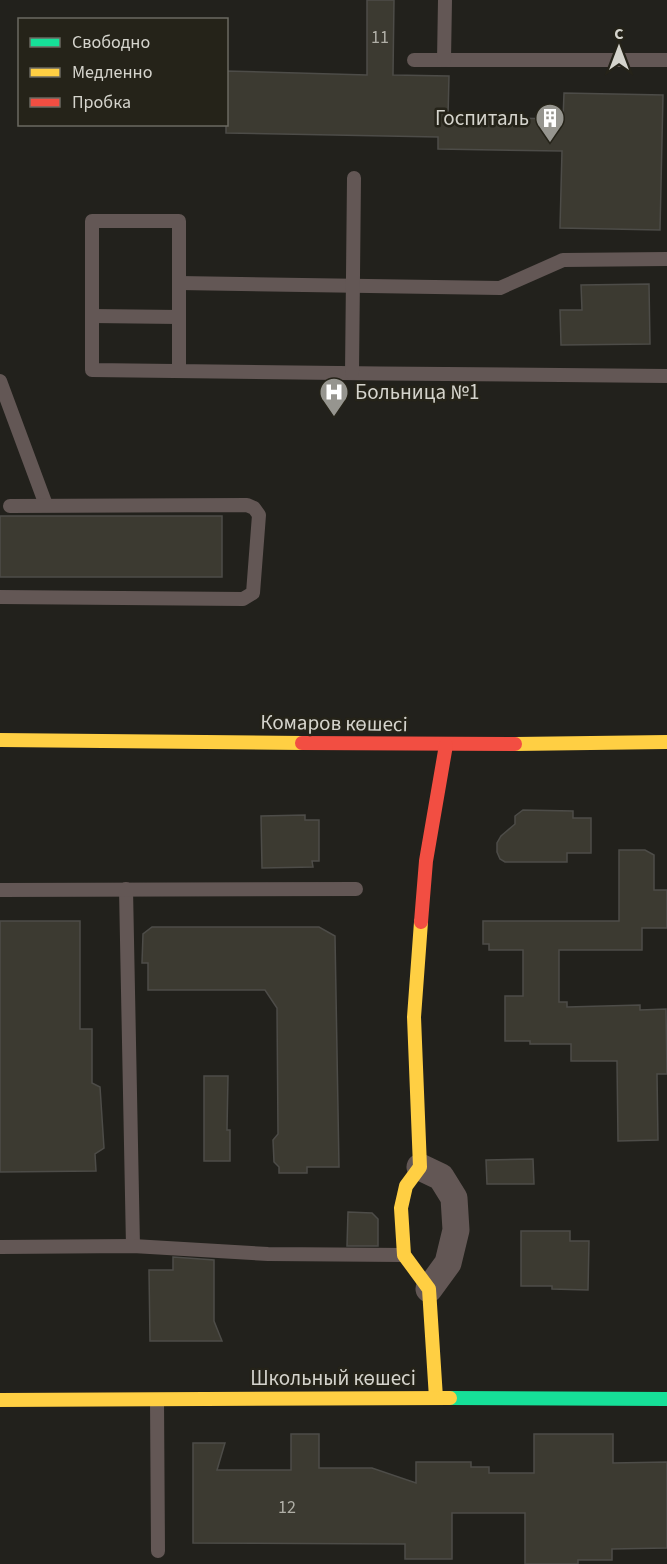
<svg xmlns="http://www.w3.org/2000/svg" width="667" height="1564" font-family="'Source Sans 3',sans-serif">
<rect width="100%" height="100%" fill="#22211c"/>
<!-- building -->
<g fill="#3c3a31" stroke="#4d4c48" stroke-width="1.5">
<path d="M 367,0 L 394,0 L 393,75 L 449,76 L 448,117 L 563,119 L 564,93 L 663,95 L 660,230 L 560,228 L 562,151 L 438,149 L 438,137 L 226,133 L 226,71 L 367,75 Z"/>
<path d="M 649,284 L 650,344 L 561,345 L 560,310 L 582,310 L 581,285 Z"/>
<rect x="0" y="516" width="222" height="61"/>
<path d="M 523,810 L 573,811 L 573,818 L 591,818 L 591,853 L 567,853 L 567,862 L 505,862 L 500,859 L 497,852 L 497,843 L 501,836 L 515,824 L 515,816 Z"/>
<path d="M 305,815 L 305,820 L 319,820 L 319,861 L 312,861 L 313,867 L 262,868 L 261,816 Z"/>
<path d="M 619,850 L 645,850 L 654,855 L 654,890 L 667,890 L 667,928 L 642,928 L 642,950 L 559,950 L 559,1002 L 567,1002 L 567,1007 L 640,1005 L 640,1010 L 666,1009 L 667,1074 L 657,1074 L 658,1140 L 618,1141 L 617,1061 L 571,1061 L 571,1044 L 530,1044 L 530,1041 L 505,1041 L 505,996 L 523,996 L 523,950 L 489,950 L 489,944 L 483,944 L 483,921 L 619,921 Z"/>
<path d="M 0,921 L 80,921 L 80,1029 L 92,1029 L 92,1083 L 100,1087 L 104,1148 L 95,1154 L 96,1171 L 0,1172 Z"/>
<path d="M 152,927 L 319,927 L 335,936 L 339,1167 L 307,1167 L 307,1173 L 279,1173 L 279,1167 L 274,1162 L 273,1140 L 278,1134 L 277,1008 L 265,990 L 148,990 L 148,963 L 142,963 L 143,934 Z"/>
<path d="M 204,1076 L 228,1076 L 227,1130 L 230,1130 L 230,1161 L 204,1161 Z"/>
<path d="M 533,1159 L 534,1184 L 487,1184 L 486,1160 Z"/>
<path d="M 348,1212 L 372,1213 L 378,1219 L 378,1246 L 347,1246 Z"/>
<path d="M 521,1231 L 570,1231 L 570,1241 L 589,1241 L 588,1290 L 552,1289 L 552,1286 L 521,1286 Z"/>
<path d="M 173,1257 L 214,1260 L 214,1321 L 222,1341 L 150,1341 L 149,1270 L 173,1270 Z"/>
<path d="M 291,1434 L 319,1434 L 319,1468 L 372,1468 L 416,1483 L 416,1462 L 471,1462 L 471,1467 L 489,1467 L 489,1473 L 534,1473 L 534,1434 L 613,1434 L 613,1463 L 667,1462 L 667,1548 L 612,1549 L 612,1560 L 578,1560 L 578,1564 L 525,1564 L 525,1513 L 452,1513 L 452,1559 L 405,1559 L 405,1544 L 193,1543 L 193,1443 L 225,1443 L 217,1470 L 291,1470 Z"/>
</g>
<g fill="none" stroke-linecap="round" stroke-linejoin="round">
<!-- lane -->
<g stroke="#635755" stroke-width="14">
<path d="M 414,60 L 667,60"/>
<path d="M 444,60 L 445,0"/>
<path d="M 179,283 L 500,288 L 563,260 L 667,259"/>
<path d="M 92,316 L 179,317"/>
<path d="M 179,371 L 179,221 L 92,221 L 92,370 C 284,373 475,374 667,376"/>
<path d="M 352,373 L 354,178"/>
<path d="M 0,381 L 46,505"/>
<path d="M 0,597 L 243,599 L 253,593 L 259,515 L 254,508 L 247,505 L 10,506"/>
<path d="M 126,889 L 133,1246"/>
<path d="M 0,890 L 356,889"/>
<path d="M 0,1247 L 133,1246 L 268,1254 L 404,1255"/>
<path d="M 157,1400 L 158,1551"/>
</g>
<!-- street -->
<path stroke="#635755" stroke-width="27" d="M 420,1167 L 441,1177 L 454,1198 L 456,1230 L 448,1263 L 429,1289"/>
<!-- fast -->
<path stroke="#16e098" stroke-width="14" d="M 450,1398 L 667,1399"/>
<!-- slow -->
<g stroke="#ffcf43" stroke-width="14">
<path d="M 0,740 L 302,743"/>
<path d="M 515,744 L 667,742"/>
<path d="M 421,922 L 414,1017 L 420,1167 L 406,1186 L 401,1208 L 404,1255 L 429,1289 L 436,1398"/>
<path d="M 0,1400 L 450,1398"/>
</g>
<!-- jam -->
<g stroke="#f24e42" stroke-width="14">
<path d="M 302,743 L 515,744"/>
<path d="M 421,922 L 426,861 L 446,745"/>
</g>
</g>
<!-- icons -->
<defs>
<g id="building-pin" transform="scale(1.5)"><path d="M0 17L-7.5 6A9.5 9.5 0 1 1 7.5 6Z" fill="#96958f" stroke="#252319"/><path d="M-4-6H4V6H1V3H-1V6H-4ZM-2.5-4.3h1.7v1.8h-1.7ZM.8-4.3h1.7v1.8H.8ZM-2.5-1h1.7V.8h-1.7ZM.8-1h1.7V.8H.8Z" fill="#fff"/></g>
<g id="hospital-pin" transform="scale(1.5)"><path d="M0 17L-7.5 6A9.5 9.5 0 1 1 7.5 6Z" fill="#96958f" stroke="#252319"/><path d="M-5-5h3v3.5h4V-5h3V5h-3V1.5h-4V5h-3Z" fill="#fff"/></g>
</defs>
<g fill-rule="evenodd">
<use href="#building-pin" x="550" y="118"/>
<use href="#hospital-pin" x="334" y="392"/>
</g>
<g text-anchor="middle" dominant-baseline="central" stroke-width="5" stroke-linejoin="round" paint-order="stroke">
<!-- number labels -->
<g font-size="18" fill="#afaea6">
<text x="380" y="37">11</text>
<text x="287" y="1507">12</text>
</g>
<!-- poi labels -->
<g font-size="21" fill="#d5d4cd" stroke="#252319" text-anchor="end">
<text x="529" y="118">Госпиталь</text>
<text x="355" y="392" text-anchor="start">Больница №1</text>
</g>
<!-- street labels -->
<g font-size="21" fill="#d5d4cd" stroke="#252319">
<text transform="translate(334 723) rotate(1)">Комаров көшесі</text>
<text x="333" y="1378">Школьный көшесі</text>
</g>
</g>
<!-- legend -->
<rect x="18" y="18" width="210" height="108" fill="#252319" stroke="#6b6a61" stroke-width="1.5"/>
<rect x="30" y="38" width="30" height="9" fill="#16e098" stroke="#6b6a61" stroke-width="1.5"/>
<text x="72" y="48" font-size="18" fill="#d5d4cd">Свободно</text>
<rect x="30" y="68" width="30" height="9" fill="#ffcf43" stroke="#6b6a61" stroke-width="1.5"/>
<text x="72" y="78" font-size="18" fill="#d5d4cd">Медленно</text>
<rect x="30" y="98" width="30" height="9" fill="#f24e42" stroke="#6b6a61" stroke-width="1.5"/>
<text x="72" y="108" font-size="18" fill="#d5d4cd">Пробка</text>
<!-- north arrow -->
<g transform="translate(619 48)" stroke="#252319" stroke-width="4.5" paint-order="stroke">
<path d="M0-4.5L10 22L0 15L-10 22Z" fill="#d5d4cd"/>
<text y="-9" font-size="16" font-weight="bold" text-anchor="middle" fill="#d5d4cd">С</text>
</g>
</svg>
